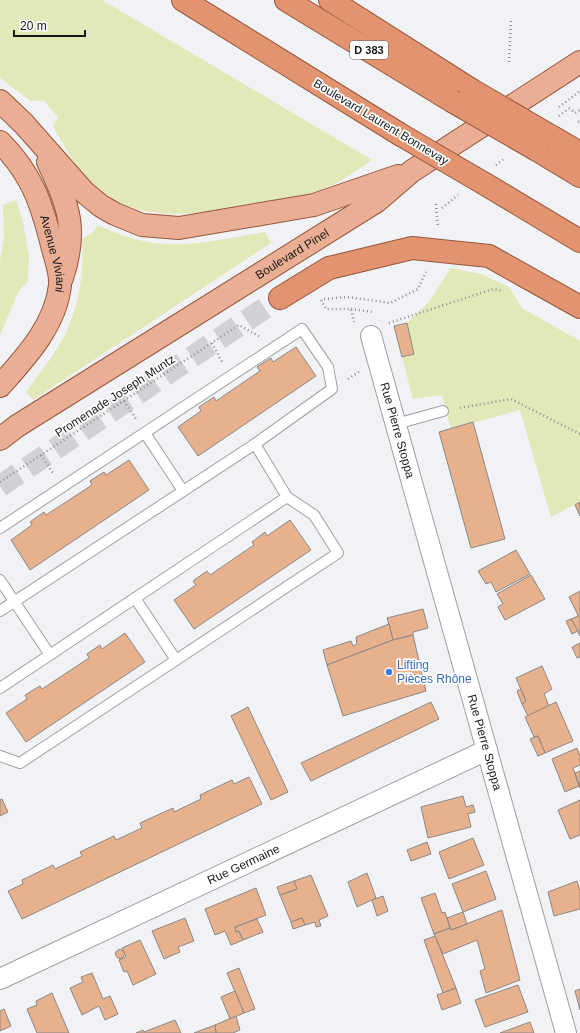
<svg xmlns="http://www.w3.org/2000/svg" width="580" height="1033" font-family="Helvetica,sans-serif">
<rect width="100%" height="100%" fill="#f1f2f5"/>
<!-- green -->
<g fill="#e3e8b8">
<path d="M 0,0 L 102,0 L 372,160 C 355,172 339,183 320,191 C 304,197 283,198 266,201 C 211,211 151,228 102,192 C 81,177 65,148 53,126 L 58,117 L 44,101 L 31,101 L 0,78 Z"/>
<path d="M 16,200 L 23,222 L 29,255 L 28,281 L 19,291 L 0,335 L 0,261 L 4,237 L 3,205 Z"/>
<path d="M 98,225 C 162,256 199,243 265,232 L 271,243 L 33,400 L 26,392 C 40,372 57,353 67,330 C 80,302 84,270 82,239 L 92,233 Z"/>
<path d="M 451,268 L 481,274 L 509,287 L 522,308 L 580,341 L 580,502 L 551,517 L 520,410 L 451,429 L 442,395 L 413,399 L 402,357 L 414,354 L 407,323 L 429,302 Z"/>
</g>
<!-- building -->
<g fill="#e7b18d" stroke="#8b8886">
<path d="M 407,323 L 414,354 L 402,357 L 394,326 Z"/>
<path d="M 296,347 L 316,376 L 198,456 L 178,427 L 201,411 L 199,407 L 214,397 L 216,401 L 260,371 L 257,367 L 271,358 L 273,362 Z"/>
<path d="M 473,422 L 505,539 L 471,548 L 439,432 Z"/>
<path d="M 129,460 L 149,490 L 30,570 L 11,540 L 32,525 L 30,522 L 44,512 L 46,515 L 92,485 L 90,481 L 104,472 L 106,475 Z"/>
<path d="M 580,502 L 580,516 L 575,505 Z"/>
<path d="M 290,520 L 311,550 L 194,629 L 174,600 L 196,585 L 193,581 L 207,571 L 210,575 L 254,545 L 252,542 L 265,532 L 267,536 Z"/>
<path d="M 516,550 L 530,574 L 496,592 L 491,582 L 486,584 L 478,571 Z"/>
<path d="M 531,575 L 545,599 L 505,620 L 498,607 L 503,604 L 497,594 Z"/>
<path d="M 580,591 L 580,636 L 571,619 L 578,616 L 577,613 L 569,597 Z"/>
<path d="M 423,609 L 428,628 L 413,632 L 413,635 L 393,640 L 387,618 Z"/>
<path d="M 571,619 L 578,631 L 572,634 L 566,621 Z"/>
<path d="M 389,624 L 393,640 L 327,665 L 323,650 L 351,641 L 353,646 L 357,644 L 356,637 Z"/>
<path d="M 125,633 L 145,662 L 26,742 L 6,713 L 27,699 L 25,695 L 40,686 L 42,689 L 89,658 L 87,654 L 100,645 L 102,649 Z"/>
<path d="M 413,635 L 426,691 L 343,716 L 327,665 L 393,640 Z"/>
<path d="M 580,643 L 580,657 L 577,658 L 572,647 Z"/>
<path d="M 542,666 L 552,689 L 544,694 L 549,706 L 528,716 L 522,704 L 526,701 L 516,678 Z"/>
<path d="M 521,689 L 526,701 L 522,704 L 517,691 Z"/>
<path d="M 431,702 L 439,719 L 311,781 L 301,763 Z"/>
<path d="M 556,702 L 573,741 L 545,753 L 538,736 L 534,737 L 525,717 Z"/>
<path d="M 248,707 L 288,792 L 271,800 L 231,716 Z"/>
<path d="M 538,736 L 545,753 L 538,756 L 530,739 Z"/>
<path d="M 577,748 L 580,756 L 580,765 L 573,768 L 579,786 L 565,792 L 552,759 Z"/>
<path d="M 580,771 L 580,788 L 575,773 Z"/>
<path d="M 249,777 L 262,804 L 22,919 L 8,891 L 23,884 L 22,880 L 53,865 L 55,869 L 82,856 L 80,852 L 114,836 L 116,840 L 142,828 L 140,823 L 173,808 L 174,812 L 201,799 L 200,795 L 232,780 L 234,784 Z"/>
<path d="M 463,796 L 466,807 L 473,805 L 475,812 L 468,814 L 471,827 L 428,838 L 421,807 Z"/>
<path d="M 2,799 L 8,812 L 0,816 L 0,800 Z"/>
<path d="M 580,800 L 580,835 L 570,839 L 558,810 Z"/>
<path d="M 473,838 L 484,865 L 449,879 L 439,852 Z"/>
<path d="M 427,842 L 431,854 L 411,861 L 407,850 Z"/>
<path d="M 486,871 L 496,899 L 463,912 L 452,884 Z"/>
<path d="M 367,873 L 376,898 L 357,907 L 348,882 Z"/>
<path d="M 311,875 L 328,916 L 319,920 L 321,926 L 316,927 L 315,922 L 305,925 L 302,918 L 291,922 L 280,895 L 297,889 L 294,881 Z"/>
<path d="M 294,881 L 297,889 L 280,895 L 277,887 Z"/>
<path d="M 577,881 L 580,891 L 580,909 L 554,916 L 548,892 Z"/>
<path d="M 256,888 L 266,915 L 235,927 L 236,932 L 239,931 L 243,940 L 231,945 L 225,931 L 215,935 L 205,909 Z"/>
<path d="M 435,893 L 442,913 L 445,912 L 450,928 L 434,934 L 421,898 Z"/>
<path d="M 383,896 L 388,911 L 377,916 L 372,900 Z"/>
<path d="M 502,910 L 520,980 L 486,993 L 480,971 L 485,969 L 477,940 L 443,954 L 434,934 L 450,928 L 451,930 Z"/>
<path d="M 463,912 L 467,924 L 451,930 L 447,918 Z"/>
<path d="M 185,918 L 194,941 L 178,947 L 180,952 L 164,959 L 152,931 Z"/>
<path d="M 302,918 L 305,925 L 293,929 L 291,922 Z"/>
<path d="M 257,919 L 263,932 L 243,940 L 239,931 L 236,932 L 235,927 Z"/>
<path d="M 435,936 L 456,988 L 443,993 L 424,940 Z"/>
<path d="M 140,940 L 156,974 L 133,985 L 127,971 L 124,972 L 119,960 L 126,957 L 122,948 Z"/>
<circle cx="120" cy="954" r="4.5"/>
<path d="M 239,968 L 255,1009 L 244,1013 L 227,973 Z"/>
<path d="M 92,973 L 103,999 L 110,996 L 118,1014 L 105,1020 L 99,1006 L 82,1015 L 70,988 L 83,982 L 81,977 Z"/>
<path d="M 518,985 L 528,1012 L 485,1027 L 475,1000 Z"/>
<path d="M 456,988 L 461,1003 L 442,1010 L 437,995 Z"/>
<path d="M 580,989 L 580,1010 L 575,991 Z"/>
<path d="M 235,991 L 244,1013 L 230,1019 L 221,997 Z"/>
<path d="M 52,993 L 69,1033 L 37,1033 L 27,1009 L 37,1005 L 36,1001 Z"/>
<path d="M 4,1009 L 11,1026 L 0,1031 L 0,1011 Z"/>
<path d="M 236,1016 L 240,1030 L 233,1033 L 216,1033 L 215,1025 Z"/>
<path d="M 175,1020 L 181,1033 L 136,1033 L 143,1030 L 144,1032 Z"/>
<path d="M 530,1022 L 534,1033 L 500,1033 Z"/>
<path d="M 215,1025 L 216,1033 L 194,1033 Z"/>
</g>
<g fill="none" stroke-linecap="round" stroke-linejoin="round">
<!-- trunk-tunnel -->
<path stroke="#d0d1d4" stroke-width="22" stroke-dasharray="22 11" stroke-linecap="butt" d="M 0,486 L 280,298"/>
<!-- service casing -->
<g stroke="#9fa0a3" stroke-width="12">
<g id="service">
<path d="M 396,424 L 443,411"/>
<path d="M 145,433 L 183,491"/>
<path d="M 0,528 L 302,329 L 328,367 L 332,389 L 255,444 L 287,497 L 0,688"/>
<path d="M 0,580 L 50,655"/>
<path d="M 135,598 L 176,660"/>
<path d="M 0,611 L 255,444"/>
<path d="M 0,756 L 20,763 L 338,553 L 314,515 L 287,497"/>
</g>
</g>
<!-- minor casing -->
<g stroke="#9fa0a3" stroke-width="22">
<g id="minor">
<path id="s1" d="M 371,336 L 566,1033"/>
<path id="s2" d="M 0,979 L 487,750"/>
</g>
</g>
<!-- primary casing -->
<g stroke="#96563a" stroke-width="24">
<g id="primary">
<path d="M 0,101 L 24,124 L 84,192 L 101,206 L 115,214 L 142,225 L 179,228 L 314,205 L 398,176"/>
<path id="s3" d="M 0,142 C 33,175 42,205 53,249 C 56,260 61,274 60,285 C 56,325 25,358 0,386"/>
<path d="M 48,162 C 69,206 78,230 62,278"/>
<path id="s4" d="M 0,439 L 17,426 L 377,201 L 412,171 L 580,62"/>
</g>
</g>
<!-- trunk casing -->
<g stroke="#96563a" stroke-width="24">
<g id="trunk">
<path d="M 183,0 L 401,135"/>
<path d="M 286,0 L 452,101"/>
<path d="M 330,0 L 470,89"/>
<path d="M 554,138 L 580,153"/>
<path d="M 537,150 L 580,176"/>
<path d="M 485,184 L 580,241"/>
<path d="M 280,298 L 329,268 L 412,248 L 489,256 L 580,307"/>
</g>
</g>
<!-- path -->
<g stroke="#8e8f92" stroke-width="2.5" stroke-dasharray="1 3" stroke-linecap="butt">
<path d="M 509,62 L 511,20"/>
<path d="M 559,107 L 579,92"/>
<path d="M 569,108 L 575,113 L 580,110"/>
<path d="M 559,116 L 567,110"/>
<path d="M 578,122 L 580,121"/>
<path d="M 496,165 L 505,158"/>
<path d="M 436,204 L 438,228"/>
<path d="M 442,208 L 458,195"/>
<path d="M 324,299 L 347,297 L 390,303 L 418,289 L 426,272"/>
<path d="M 321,300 L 326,309 L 351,309 L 354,322"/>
<path d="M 351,309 L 373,312"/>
<path d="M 389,323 L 493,289 L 502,291"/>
<path d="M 212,343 L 222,362"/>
<path d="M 348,379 L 359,372"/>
<path d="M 124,401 L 136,419"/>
<path d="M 460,408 L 511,399 L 580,434"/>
<path d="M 41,455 L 53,473"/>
<path d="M 0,482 L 239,325 L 260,337"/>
</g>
<!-- service -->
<use href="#service" stroke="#fff" stroke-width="10"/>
<!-- minor -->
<use href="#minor" stroke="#fff" stroke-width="20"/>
<!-- primary -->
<use href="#primary" stroke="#e9ae94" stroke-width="22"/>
<!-- trunk -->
<use href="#trunk" stroke="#e29370" stroke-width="22"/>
<!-- trunk-bridge casing -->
<g stroke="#96563a" stroke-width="24" stroke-linecap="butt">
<g id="trunk-bridge">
<path d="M 470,89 L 554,138"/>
<path d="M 452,101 L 537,150"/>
<path d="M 401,135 L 485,184"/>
</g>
</g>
<!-- trunk-bridge -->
<use href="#trunk-bridge" stroke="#e29370" stroke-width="22"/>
</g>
<!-- markers -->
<circle fill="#3f7fe0" stroke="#fff" stroke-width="1.5" cx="389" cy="672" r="4"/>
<g text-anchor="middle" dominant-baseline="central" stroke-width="3.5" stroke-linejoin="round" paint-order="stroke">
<!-- shield labels -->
<rect fill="#fff" stroke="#5c5d5d" stroke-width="1" x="350" y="41" width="38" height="18" rx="3"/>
<g font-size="11" font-weight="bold" fill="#161718">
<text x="369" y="50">D 383</text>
</g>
<!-- street labels -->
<g font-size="12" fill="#161718" stroke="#fff">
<text transform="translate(381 122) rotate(31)">Boulevard Laurent Bonnevay</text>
<text stroke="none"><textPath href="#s4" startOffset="346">Boulevard Pinel</textPath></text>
<text stroke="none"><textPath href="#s3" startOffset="126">Avenue Viviani</textPath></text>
<text transform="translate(115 396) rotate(-33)">Promenade Joseph Muntz</text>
<text stroke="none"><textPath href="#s1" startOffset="98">Rue Pierre Stoppa</textPath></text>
<text stroke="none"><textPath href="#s1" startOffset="422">Rue Pierre Stoppa</textPath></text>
<text stroke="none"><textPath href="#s2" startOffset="269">Rue Germaine</textPath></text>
</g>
<!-- shop labels -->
<g font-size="12" fill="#366cbe" stroke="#fff" text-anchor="start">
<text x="397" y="665">Lifting<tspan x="397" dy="14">Pièces Rhône</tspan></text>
</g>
</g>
<!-- scale -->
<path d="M14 30v6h71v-6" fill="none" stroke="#161718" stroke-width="2"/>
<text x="20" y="30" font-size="12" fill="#161718" stroke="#ffffff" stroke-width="3" paint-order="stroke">20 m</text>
</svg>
